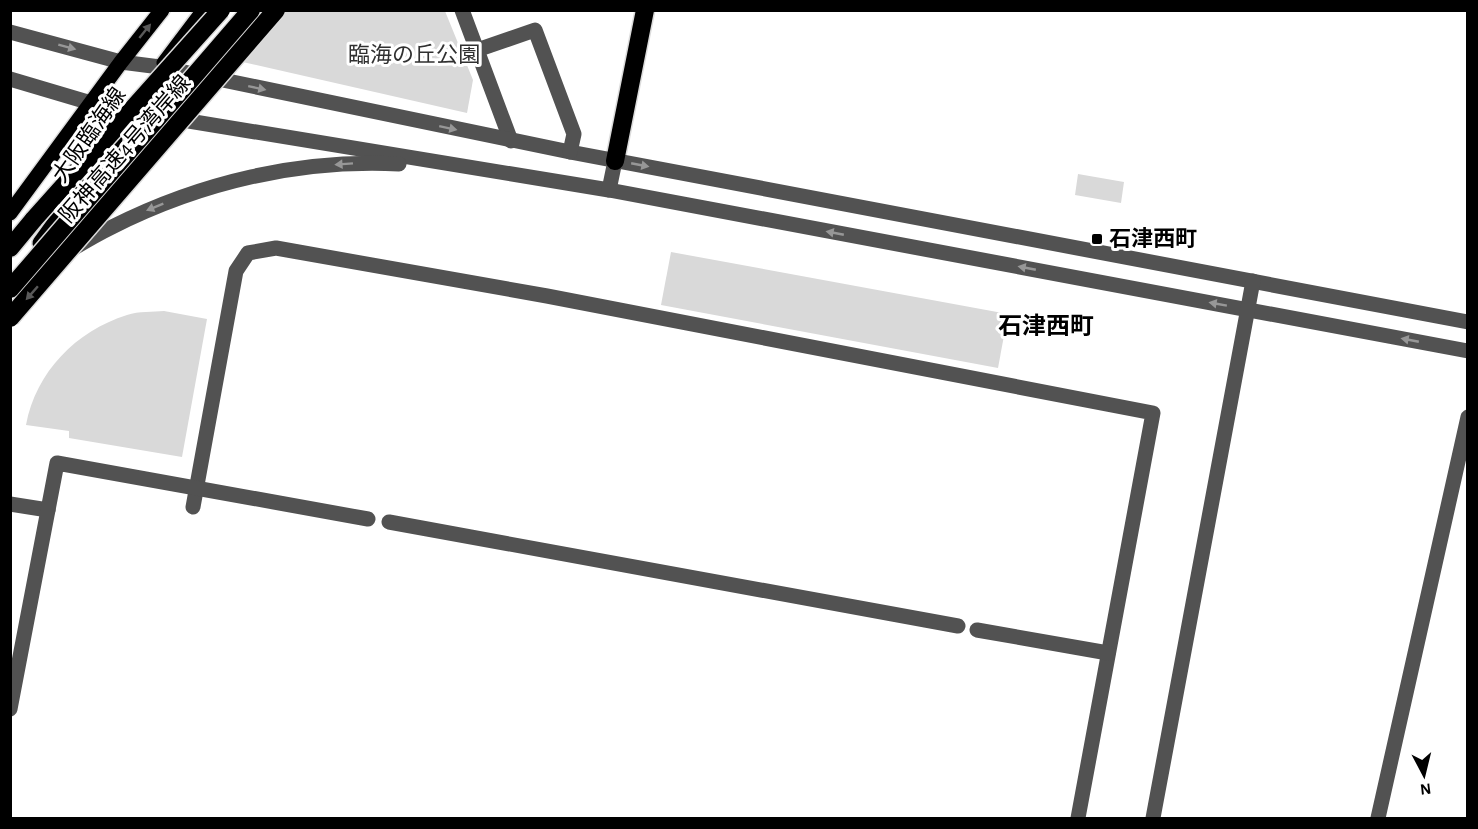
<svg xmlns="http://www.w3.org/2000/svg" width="1478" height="829" font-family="'Alegreya Sans','Noto Sans JP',sans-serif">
<rect width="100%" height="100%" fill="#fff"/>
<!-- green -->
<g fill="#d9d9d9">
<path d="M 266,11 L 445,11 L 473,80 L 467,113 L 225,58 Z"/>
<path d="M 1078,174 L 1124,182 L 1121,203 L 1075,195 Z"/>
<path d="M 671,252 L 1008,314 L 998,368 L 661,305 Z"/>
<path d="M 164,311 L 207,319 L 182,457 L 69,438 L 69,431 L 26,425 C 36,372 76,331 127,315 C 139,311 153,312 164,311 Z"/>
</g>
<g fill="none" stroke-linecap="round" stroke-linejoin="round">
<!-- major casing -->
<g stroke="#dbdbdb" stroke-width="18">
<g id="major">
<path d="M 164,63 L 204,10"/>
<path d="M 10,213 L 121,62 L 162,10"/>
<path d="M 40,243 L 115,139"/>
</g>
</g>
<!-- highway casing -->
<g stroke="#dbdbdb" stroke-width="21">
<g id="highway">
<path d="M 615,161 L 645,10"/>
<path d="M 10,248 L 34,219"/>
</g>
</g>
<!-- minor -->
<g stroke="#525252" stroke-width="15">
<path d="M 462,10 L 511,141"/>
<path d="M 10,32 L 121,62 L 160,67 L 570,152 L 1468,322"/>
<path d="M 477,50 L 535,30 L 574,134 L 570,152"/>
<path d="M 10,79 L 91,103 L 134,112 L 609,190 L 1468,351"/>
<path d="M 609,190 L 615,161"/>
<path d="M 22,280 C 52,262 81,242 112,227 C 201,182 300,159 399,164"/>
<path d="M 10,504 L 48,510"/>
<path d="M 193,507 L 236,271 L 248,253 L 276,248 L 547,296 L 1153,413 L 1078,818"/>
<path d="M 389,522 L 958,626"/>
<path d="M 977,630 L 1108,653"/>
<path d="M 10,709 L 57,463 L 368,519"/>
<path d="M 1153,818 L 1253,281"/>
<path d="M 1378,818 L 1468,417"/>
</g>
<!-- major -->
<use href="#major" stroke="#000" stroke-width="15"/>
<!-- highway -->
<use href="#highway" stroke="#000" stroke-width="18"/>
<!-- highway-bridge casing -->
<g stroke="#dbdbdb" stroke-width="21" stroke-linecap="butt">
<g id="highway-bridge">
<path d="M 34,219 L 221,10"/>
<path d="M 10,289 L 251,10"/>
<path d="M 10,318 L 276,10"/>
</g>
</g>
<!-- highway-bridge -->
<use href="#highway-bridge" stroke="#000" stroke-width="18"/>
</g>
<!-- one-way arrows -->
<defs><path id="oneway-solid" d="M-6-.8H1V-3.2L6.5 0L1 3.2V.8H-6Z" transform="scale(1.5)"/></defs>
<g fill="#595959">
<use href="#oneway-solid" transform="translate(145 31) rotate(-51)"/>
<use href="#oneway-solid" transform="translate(32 293) rotate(131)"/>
</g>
<g fill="#979797">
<use href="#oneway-solid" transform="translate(67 47) rotate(15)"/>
<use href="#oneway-solid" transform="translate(257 88) rotate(12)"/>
<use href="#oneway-solid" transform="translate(448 128) rotate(12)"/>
<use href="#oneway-solid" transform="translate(344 164) rotate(176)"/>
<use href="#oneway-solid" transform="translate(640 165) rotate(11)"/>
<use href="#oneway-solid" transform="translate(155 207) rotate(158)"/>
<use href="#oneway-solid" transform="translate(835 233) rotate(-169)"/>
<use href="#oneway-solid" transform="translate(1027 268) rotate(-169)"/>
<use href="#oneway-solid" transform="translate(1218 304) rotate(-170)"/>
<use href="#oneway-solid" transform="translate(1410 340) rotate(-169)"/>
</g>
<!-- markers -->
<rect fill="#000" stroke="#fff" stroke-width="2" x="1091" y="233" width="12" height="12" rx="3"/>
<g text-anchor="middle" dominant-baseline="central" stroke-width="6" stroke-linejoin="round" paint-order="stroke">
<!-- park labels -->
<g font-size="22" fill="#303030" stroke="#fff">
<text x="414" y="55">臨海の丘公園</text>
</g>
<!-- street labels -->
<g font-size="22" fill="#000" stroke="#fff">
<text transform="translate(89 135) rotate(-55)">大阪臨海線</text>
<text transform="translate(125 149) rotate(-49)">阪神高速4号湾岸線</text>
</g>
<!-- poi labels -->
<g font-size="22" font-weight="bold" fill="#000" stroke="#fff" text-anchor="start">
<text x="1109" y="239">石津西町</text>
</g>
<!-- neighbourhood labels -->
<g font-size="24" font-weight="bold" fill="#000" stroke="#fff">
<text x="1046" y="327">石津西町</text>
</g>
</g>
<!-- border -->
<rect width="1478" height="829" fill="none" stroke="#000000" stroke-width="24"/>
<!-- north arrow -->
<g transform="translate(1424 775) rotate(173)" stroke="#ffffff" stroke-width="4.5" paint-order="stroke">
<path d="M0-4.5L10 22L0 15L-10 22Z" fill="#000000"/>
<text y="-9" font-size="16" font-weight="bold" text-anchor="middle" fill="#000000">N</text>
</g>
</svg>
